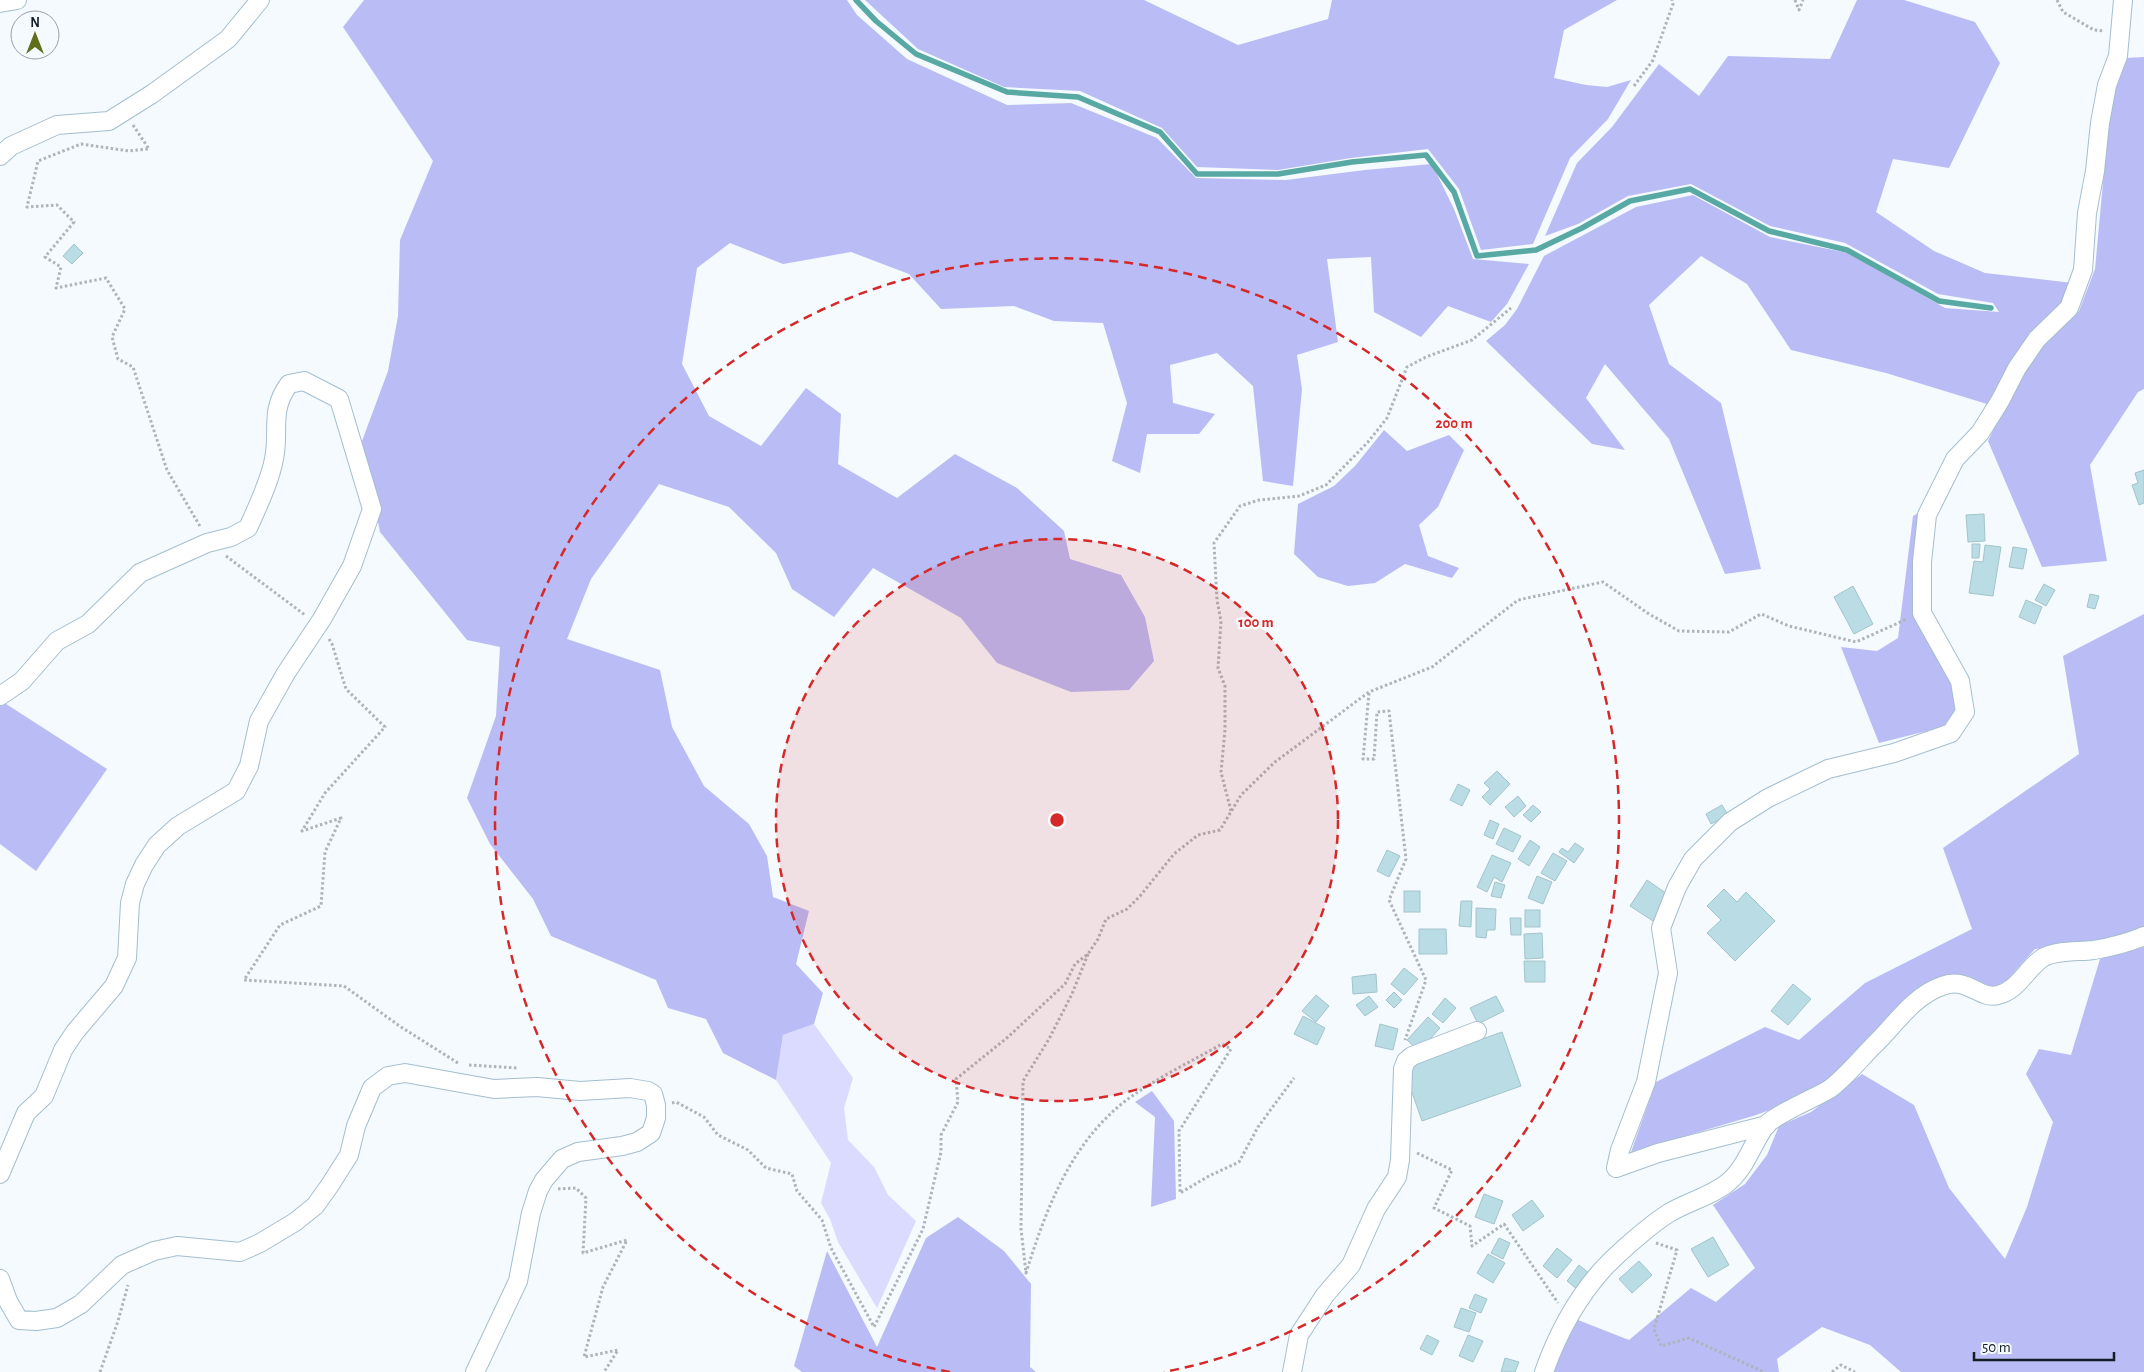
<svg xmlns="http://www.w3.org/2000/svg" width="2144" height="1372" font-family="'Alegreya Sans',sans-serif">
<rect width="100%" height="100%" fill="#f4fafd"/>
<!-- green -->
<path fill="#dadbfe" d="M 814,1024 L 853,1078 L 844,1108 L 848,1140 L 874,1167 L 888,1195 L 916,1221 L 877,1308 L 838,1242 L 830,1219 L 821,1203 L 831,1163 L 776,1080 L 783,1035 Z"/>
<!-- forest -->
<g fill="#babcf5">
<path d="M 364,0 L 847,0 L 857,15 L 907,59 L 1007,105 L 1071,103 L 1157,138 L 1196,178 L 1286,180 L 1365,170 L 1432,164 L 1454,209 L 1473,259 L 1529,264 L 1507,304 L 1491,322 L 1448,306 L 1421,337 L 1374,312 L 1371,257 L 1327,259 L 1338,342 L 1297,355 L 1302,389 L 1293,486 L 1263,481 L 1253,386 L 1217,353 L 1170,365 L 1173,403 L 1215,414 L 1199,434 L 1147,434 L 1140,473 L 1112,461 L 1127,403 L 1103,323 L 1054,321 L 1014,306 L 941,309 L 909,274 L 851,252 L 783,264 L 730,243 L 697,268 L 682,364 L 709,416 L 761,446 L 806,388 L 841,414 L 838,464 L 897,498 L 955,454 L 1017,488 L 1064,531 L 1070,559 L 1121,575 L 1145,617 L 1154,661 L 1129,690 L 1071,692 L 997,663 L 961,618 L 873,568 L 834,617 L 792,589 L 776,553 L 729,507 L 659,484 L 591,579 L 567,639 L 660,670 L 672,727 L 704,786 L 749,824 L 767,856 L 773,897 L 809,911 L 796,964 L 823,993 L 814,1024 L 783,1035 L 776,1080 L 723,1053 L 706,1019 L 668,1008 L 656,980 L 551,936 L 533,899 L 490,844 L 467,798 L 496,716 L 500,647 L 467,640 L 380,532 L 362,441 L 388,371 L 398,316 L 400,240 L 433,161 L 343,27 Z"/>
<path d="M 865,0 L 1144,0 L 1238,45 L 1328,19 L 1332,0 L 1617,0 L 1564,30 L 1554,78 L 1586,85 L 1607,87 L 1631,80 L 1608,119 L 1570,158 L 1533,244 L 1481,250 L 1459,189 L 1428,149 L 1351,158 L 1278,170 L 1197,167 L 1162,128 L 1080,91 L 1004,87 L 918,49 Z"/>
<path d="M 1857,0 L 1904,0 L 1975,22 L 2000,63 L 1949,168 L 1893,159 L 1876,212 L 1934,251 L 1985,273 L 2073,283 L 2054,318 L 2007,369 L 1987,404 L 1886,373 L 1791,350 L 1747,284 L 1701,256 L 1649,305 L 1669,364 L 1721,403 L 1761,569 L 1725,574 L 1669,439 L 1605,364 L 1586,398 L 1625,450 L 1592,444 L 1486,341 L 1505,325 L 1517,309 L 1544,256 L 1636,207 L 1693,195 L 1770,237 L 1848,253 L 1945,308 L 1999,312 L 1993,303 L 1938,294 L 1845,243 L 1770,226 L 1691,184 L 1628,196 L 1578,224 L 1545,236 L 1577,163 L 1612,127 L 1659,64 L 1699,96 L 1728,56 L 1830,59 Z"/>
<path d="M 2144,57 L 2144,389 L 2138,392 L 2090,465 L 2107,561 L 2042,567 L 1988,441 L 2024,367 L 2044,342 L 2079,311 L 2095,269 L 2109,118 L 2116,79 L 2125,58 Z"/>
<path d="M 1384,430 L 1407,451 L 1449,435 L 1464,450 L 1438,507 L 1419,525 L 1428,556 L 1459,568 L 1452,578 L 1405,564 L 1375,583 L 1348,586 L 1318,577 L 1294,554 L 1298,504 L 1334,486 L 1355,466 Z"/>
<path d="M 1922,511 L 1917,618 L 1955,687 L 1958,710 L 1943,727 L 1879,743 L 1841,647 L 1877,651 L 1898,638 L 1913,516 Z"/>
<path d="M 2144,614 L 2144,929 L 2112,941 L 2035,949 L 2006,981 L 1990,989 L 1947,979 L 1812,1095 L 1753,1116 L 1631,1152 L 1656,1082 L 1765,1027 L 1799,1040 L 1865,983 L 1972,929 L 1943,848 L 2079,754 L 2063,656 Z"/>
<path d="M 3,702 L 107,769 L 36,871 L 0,844 L 0,704 Z"/>
<path d="M 2144,947 L 2144,1372 L 1901,1372 L 1870,1345 L 1822,1327 L 1777,1359 L 1779,1372 L 1554,1372 L 1561,1351 L 1578,1320 L 1629,1340 L 1691,1288 L 1716,1302 L 1755,1268 L 1713,1205 L 1745,1184 L 1767,1155 L 1779,1126 L 1811,1112 L 1862,1074 L 1914,1105 L 1949,1188 L 2005,1259 L 2027,1207 L 2053,1122 L 2026,1074 L 2039,1049 L 2071,1055 L 2100,959 Z"/>
<path d="M 1152,1091 L 1174,1121 L 1176,1199 L 1151,1207 L 1155,1117 L 1135,1102 Z"/>
<path d="M 958,1217 L 1004,1251 L 1031,1284 L 1030,1367 L 1036,1372 L 802,1372 L 794,1366 L 827,1251 L 877,1347 L 926,1238 Z"/>
</g>
<g fill="none" stroke-linecap="round" stroke-linejoin="round">
<!-- stream -->
<path stroke="#58a9a4" stroke-width="5.5" d="M 856,0 L 876,21 L 916,54 L 1007,92 L 1078,97 L 1160,132 L 1197,174 L 1278,174 L 1352,162 L 1426,155 L 1454,192 L 1477,256 L 1536,250 L 1582,228 L 1630,201 L 1690,189 L 1769,231 L 1847,250 L 1939,301 L 1991,308"/>
</g>
<!-- building -->
<g fill="#badce4" stroke="#a3c4cc">
<path d="M 74,244 L 83,253 L 72,264 L 63,256 Z"/>
<path d="M 2144,470 L 2144,503 L 2139,505 L 2132,485 L 2138,483 L 2135,473 Z"/>
<path d="M 1984,514 L 1985,541 L 1968,542 L 1966,515 Z"/>
<path d="M 1972,544 L 1980,544 L 1979,558 L 1972,558 Z"/>
<path d="M 1985,545 L 2001,547 L 1993,596 L 1969,593 L 1974,561 L 1983,562 Z"/>
<path d="M 2013,547 L 2027,549 L 2023,569 L 2009,567 Z"/>
<path d="M 2044,584 L 2055,590 L 2046,606 L 2035,600 Z"/>
<path d="M 1853,586 L 1873,624 L 1854,634 L 1834,597 Z"/>
<path d="M 2090,594 L 2099,596 L 2095,609 L 2087,607 Z"/>
<path d="M 2026,600 L 2042,607 L 2035,624 L 2019,617 Z"/>
<path d="M 1497,771 L 1510,784 L 1490,805 L 1482,797 L 1490,789 L 1484,783 Z"/>
<path d="M 1458,784 L 1470,790 L 1462,806 L 1450,800 Z"/>
<path d="M 1518,796 L 1526,806 L 1514,817 L 1505,807 Z"/>
<path d="M 1533,805 L 1541,812 L 1531,822 L 1523,815 Z"/>
<path d="M 1722,805 L 1728,815 L 1711,824 L 1706,814 Z"/>
<path d="M 1490,820 L 1499,824 L 1493,839 L 1484,835 Z"/>
<path d="M 1504,828 L 1521,836 L 1513,852 L 1496,844 Z"/>
<path d="M 1530,840 L 1540,847 L 1529,866 L 1518,859 Z"/>
<path d="M 1575,843 L 1584,849 L 1574,863 L 1559,852 L 1562,848 L 1568,852 Z"/>
<path d="M 1387,850 L 1400,856 L 1389,877 L 1377,871 Z"/>
<path d="M 1553,853 L 1567,861 L 1555,881 L 1541,873 Z"/>
<path d="M 1492,855 L 1511,863 L 1502,882 L 1494,877 L 1487,892 L 1477,887 Z"/>
<path d="M 1537,876 L 1552,882 L 1543,904 L 1528,898 Z"/>
<path d="M 1647,880 L 1670,896 L 1653,921 L 1630,906 Z"/>
<path d="M 1495,882 L 1505,885 L 1501,898 L 1491,896 Z"/>
<path d="M 1724,889 L 1737,902 L 1746,892 L 1775,921 L 1735,961 L 1707,933 L 1721,920 L 1707,906 Z"/>
<rect x="1404" y="891" width="16" height="21"/>
<path d="M 1461,901 L 1472,901 L 1471,927 L 1459,926 Z"/>
<path d="M 1476,908 L 1496,909 L 1495,930 L 1487,930 L 1486,938 L 1476,937 Z"/>
<rect x="1525" y="910" width="15" height="17"/>
<path d="M 1510,918 L 1521,918 L 1521,935 L 1511,935 Z"/>
<path d="M 1419,929 L 1446,929 L 1447,954 L 1419,954 Z"/>
<path d="M 1542,933 L 1543,958 L 1525,959 L 1524,934 Z"/>
<path d="M 1524,961 L 1545,961 L 1545,982 L 1525,982 Z"/>
<path d="M 1404,968 L 1418,979 L 1404,995 L 1391,984 Z"/>
<path d="M 1376,974 L 1377,992 L 1353,994 L 1352,977 Z"/>
<path d="M 1793,984 L 1811,999 L 1788,1025 L 1771,1011 Z"/>
<path d="M 1394,992 L 1402,1000 L 1394,1008 L 1386,1000 Z"/>
<path d="M 1316,995 L 1329,1006 L 1316,1022 L 1302,1011 Z"/>
<path d="M 1369,996 L 1378,1007 L 1365,1016 L 1356,1005 Z"/>
<path d="M 1496,996 L 1504,1011 L 1478,1024 L 1470,1008 Z"/>
<path d="M 1445,998 L 1456,1008 L 1443,1023 L 1432,1014 Z"/>
<path d="M 1303,1016 L 1325,1028 L 1317,1045 L 1294,1034 Z"/>
<path d="M 1428,1017 L 1440,1028 L 1419,1051 L 1407,1040 Z"/>
<path d="M 1380,1024 L 1398,1029 L 1393,1050 L 1375,1046 Z"/>
<path d="M 1502,1032 L 1521,1086 L 1422,1121 L 1407,1078 L 1412,1064 Z"/>
<path d="M 1484,1194 L 1503,1201 L 1494,1224 L 1475,1217 Z"/>
<path d="M 1532,1200 L 1544,1216 L 1523,1231 L 1512,1215 Z"/>
<path d="M 1713,1237 L 1729,1265 L 1708,1277 L 1691,1249 Z"/>
<path d="M 1499,1238 L 1510,1243 L 1503,1259 L 1491,1253 Z"/>
<path d="M 1557,1248 L 1572,1260 L 1557,1278 L 1543,1266 Z"/>
<path d="M 1488,1254 L 1505,1263 L 1493,1283 L 1477,1273 Z"/>
<path d="M 1639,1261 L 1652,1275 L 1632,1293 L 1619,1279 Z"/>
<path d="M 1579,1265 L 1590,1274 L 1578,1290 L 1567,1281 Z"/>
<path d="M 1475,1294 L 1487,1299 L 1481,1313 L 1469,1308 Z"/>
<path d="M 1461,1308 L 1476,1313 L 1469,1332 L 1454,1327 Z"/>
<path d="M 1427,1335 L 1439,1341 L 1432,1355 L 1420,1349 Z"/>
<path d="M 1468,1335 L 1483,1341 L 1473,1362 L 1459,1356 Z"/>
<path d="M 1505,1358 L 1519,1362 L 1515,1372 L 1501,1372 Z"/>
</g>
<g fill="none" stroke-linecap="round" stroke-linejoin="round">
<!-- minor casing -->
<g stroke="#a4becf" stroke-width="20">
<g id="minor">
<path d="M 0,3 L 17,0"/>
<path d="M 0,156 L 11,146 L 57,125 L 109,121 L 152,94 L 228,39 L 260,0"/>
<path d="M 0,696 L 22,681 L 57,641 L 88,624 L 140,573 L 207,543 L 231,537 L 248,528 C 257,508 270,481 274,459 C 280,431 269,411 289,384 L 304,381 L 339,399 L 372,509 L 352,566 L 322,619 L 286,673 L 259,721 L 249,766 L 236,791 L 178,826 L 157,845 L 144,865 L 135,884 L 130,903 L 127,958 L 114,986 L 75,1032 L 63,1050 L 44,1096 L 26,1113 L 0,1174"/>
<path d="M 1767,1125 L 1658,1153 L 1616,1168 L 1620,1150 L 1646,1082 L 1668,973 L 1661,928 L 1677,887 L 1693,859 L 1730,822 L 1768,798 L 1828,769 L 1894,753 L 1951,733 L 1965,712 L 1960,681 L 1922,613 L 1922,562 L 1927,515 L 1955,459 L 1980,433 L 2000,401 L 2017,368 L 2037,339 L 2069,308 L 2083,270 L 2087,213 L 2095,171 L 2100,123 L 2107,85 L 2118,56 L 2123,0"/>
<path d="M 0,1279 L 8,1301 L 19,1320 L 36,1321 L 57,1318 L 81,1304 L 122,1265 L 154,1251 L 177,1246 L 240,1252 L 260,1243 L 295,1222 L 315,1206 L 330,1185 L 349,1155 L 356,1126 L 372,1088 L 388,1076 L 405,1073 L 494,1089 L 537,1087 L 580,1091 L 630,1088 L 648,1091 L 653,1094 L 656,1105 L 656,1118 L 651,1133 L 637,1142 L 622,1146 L 578,1152 L 562,1159 L 544,1180 L 538,1191 L 531,1213 L 518,1281 L 475,1372"/>
<path d="M 1292,1372 L 1299,1335 L 1325,1295 L 1351,1265 L 1376,1209 L 1397,1177 L 1400,1160 L 1403,1069 L 1406,1061 L 1412,1056 L 1477,1031"/>
<path d="M 1544,1372 C 1557,1335 1577,1298 1603,1269 C 1618,1253 1651,1224 1669,1213 C 1687,1202 1709,1197 1726,1184 C 1746,1169 1752,1143 1766,1125 C 1775,1115 1814,1098 1828,1090 C 1842,1081 1861,1058 1874,1045 C 1895,1025 1913,996 1942,986 C 1968,976 1979,1000 1998,995 C 2018,991 2027,967 2044,957 C 2058,950 2079,952 2094,950 C 2112,947 2128,943 2144,936"/>
</g>
</g>
<!-- path -->
<g stroke="#aeb5ba" stroke-width="3" stroke-dasharray="2.5 2.5" stroke-linecap="butt">
<path d="M 1795,0 L 1799,10 L 1803,0"/>
<path d="M 2057,0 L 2063,12 L 2094,30 L 2104,31"/>
<path d="M 1634,86 L 1653,60 L 1673,4 L 1672,0"/>
<path d="M 133,125 L 149,149 L 129,151 L 81,144 L 38,161 L 27,207 L 57,205 L 74,222 L 45,257 L 61,267 L 56,288 L 106,278 L 125,309 L 112,337 L 118,359 L 133,367 L 167,470 L 201,528"/>
<path d="M 226,556 L 305,615"/>
<path d="M 329,639 L 332,644 L 346,689 L 385,727 L 325,793 L 302,831 L 341,818 L 325,852 L 321,906 L 280,925 L 244,980 L 344,986 L 401,1027 L 458,1063"/>
<path d="M 1369,693 L 1363,759 L 1374,759 L 1377,712 L 1389,711 L 1406,859 L 1389,900 L 1426,980 L 1405,1040"/>
<path d="M 1231,811 L 1221,772 L 1225,730 L 1225,686 L 1218,668 L 1221,621 L 1217,600 L 1214,543 L 1240,506 L 1259,500 L 1299,496 L 1326,485 L 1368,442 L 1387,418 L 1407,367 L 1426,357 L 1472,340 L 1511,308"/>
<path d="M 1088,954 L 1072,994 L 1049,1039 L 1023,1081 L 1021,1229 L 1026,1273 C 1046,1209 1070,1145 1124,1102 C 1151,1081 1192,1061 1222,1044 L 1231,1049 L 1179,1131 L 1180,1193 L 1209,1176 L 1239,1162 L 1258,1127 L 1294,1078"/>
<path d="M 469,1065 L 518,1068"/>
<path d="M 672,1103 L 676,1102 L 704,1117 L 718,1135 L 748,1150 L 766,1168 L 792,1174 L 797,1191 L 822,1220 L 831,1248 L 874,1327 L 923,1229 L 941,1152 L 941,1135 L 958,1102 L 956,1079 L 1008,1037 L 1065,984 L 1075,964 L 1088,954 L 1098,939 L 1106,919 L 1127,909 L 1140,896 L 1174,854 L 1198,835 L 1220,830 L 1241,795 L 1275,762 L 1369,692 L 1432,667 L 1518,600 L 1603,582 L 1649,614 L 1679,631 L 1729,632 L 1761,614 L 1789,626 L 1856,642 L 1907,619"/>
<path d="M 1417,1153 L 1452,1170 L 1434,1208 L 1470,1226 L 1472,1246 L 1504,1224 L 1558,1303"/>
<path d="M 558,1189 L 576,1188 L 586,1198 L 583,1253 L 627,1240 L 603,1287 L 584,1357 L 618,1350 L 604,1372"/>
<path d="M 1656,1243 L 1677,1250 L 1654,1329 L 1661,1346 L 1689,1338 L 1764,1372"/>
<path d="M 100,1372 L 118,1321 L 128,1285"/>
<path d="M 1832,1372 L 1841,1365 L 1855,1372"/>
</g>
<!-- minor -->
<use href="#minor" stroke="#fff" stroke-width="18"/>
</g>
<!-- distance rings -->
<circle cx="1057" cy="820" r="281" fill="#d62828" fill-opacity=".12"/>
<g fill="none" stroke="#d62828" stroke-width="2.5" stroke-dasharray="9 6">
<circle cx="1057" cy="820" r="281"/>
<path d="M950 1372A562 562 0 1 1 1164 1372"/>
</g>
<circle cx="1057" cy="820" r="8" fill="#d62828" stroke="#f4fafd" stroke-width="2.5"/>
<g font-size="15" text-anchor="middle" font-weight="bold" fill="#d62828" stroke="#f4fafd" stroke-width="5" stroke-linejoin="round" paint-order="stroke">
<text x="1454" y="428">200 m</text>
<text x="1256" y="627">100 m</text>
</g>
<!-- north arrow -->
<g transform="translate(35 35)"><circle r="24" fill="#f4fafd" stroke="#9aa2a7"/>
<path d="M0-4L9 19L0 12L-9 19Z" fill="#5f6f1c"/>
<text y="-8" font-size="14" font-weight="bold" text-anchor="middle" fill="#141e25">N</text>
</g>
<!-- scale -->
<path d="M1974 1352v8h140v-8" fill="none" stroke="#141e25" stroke-width="2.5"/>
<text x="1982" y="1352" font-size="15" fill="#141e25" stroke="#f4fafd" stroke-width="4" paint-order="stroke">50 m</text>
</svg>
